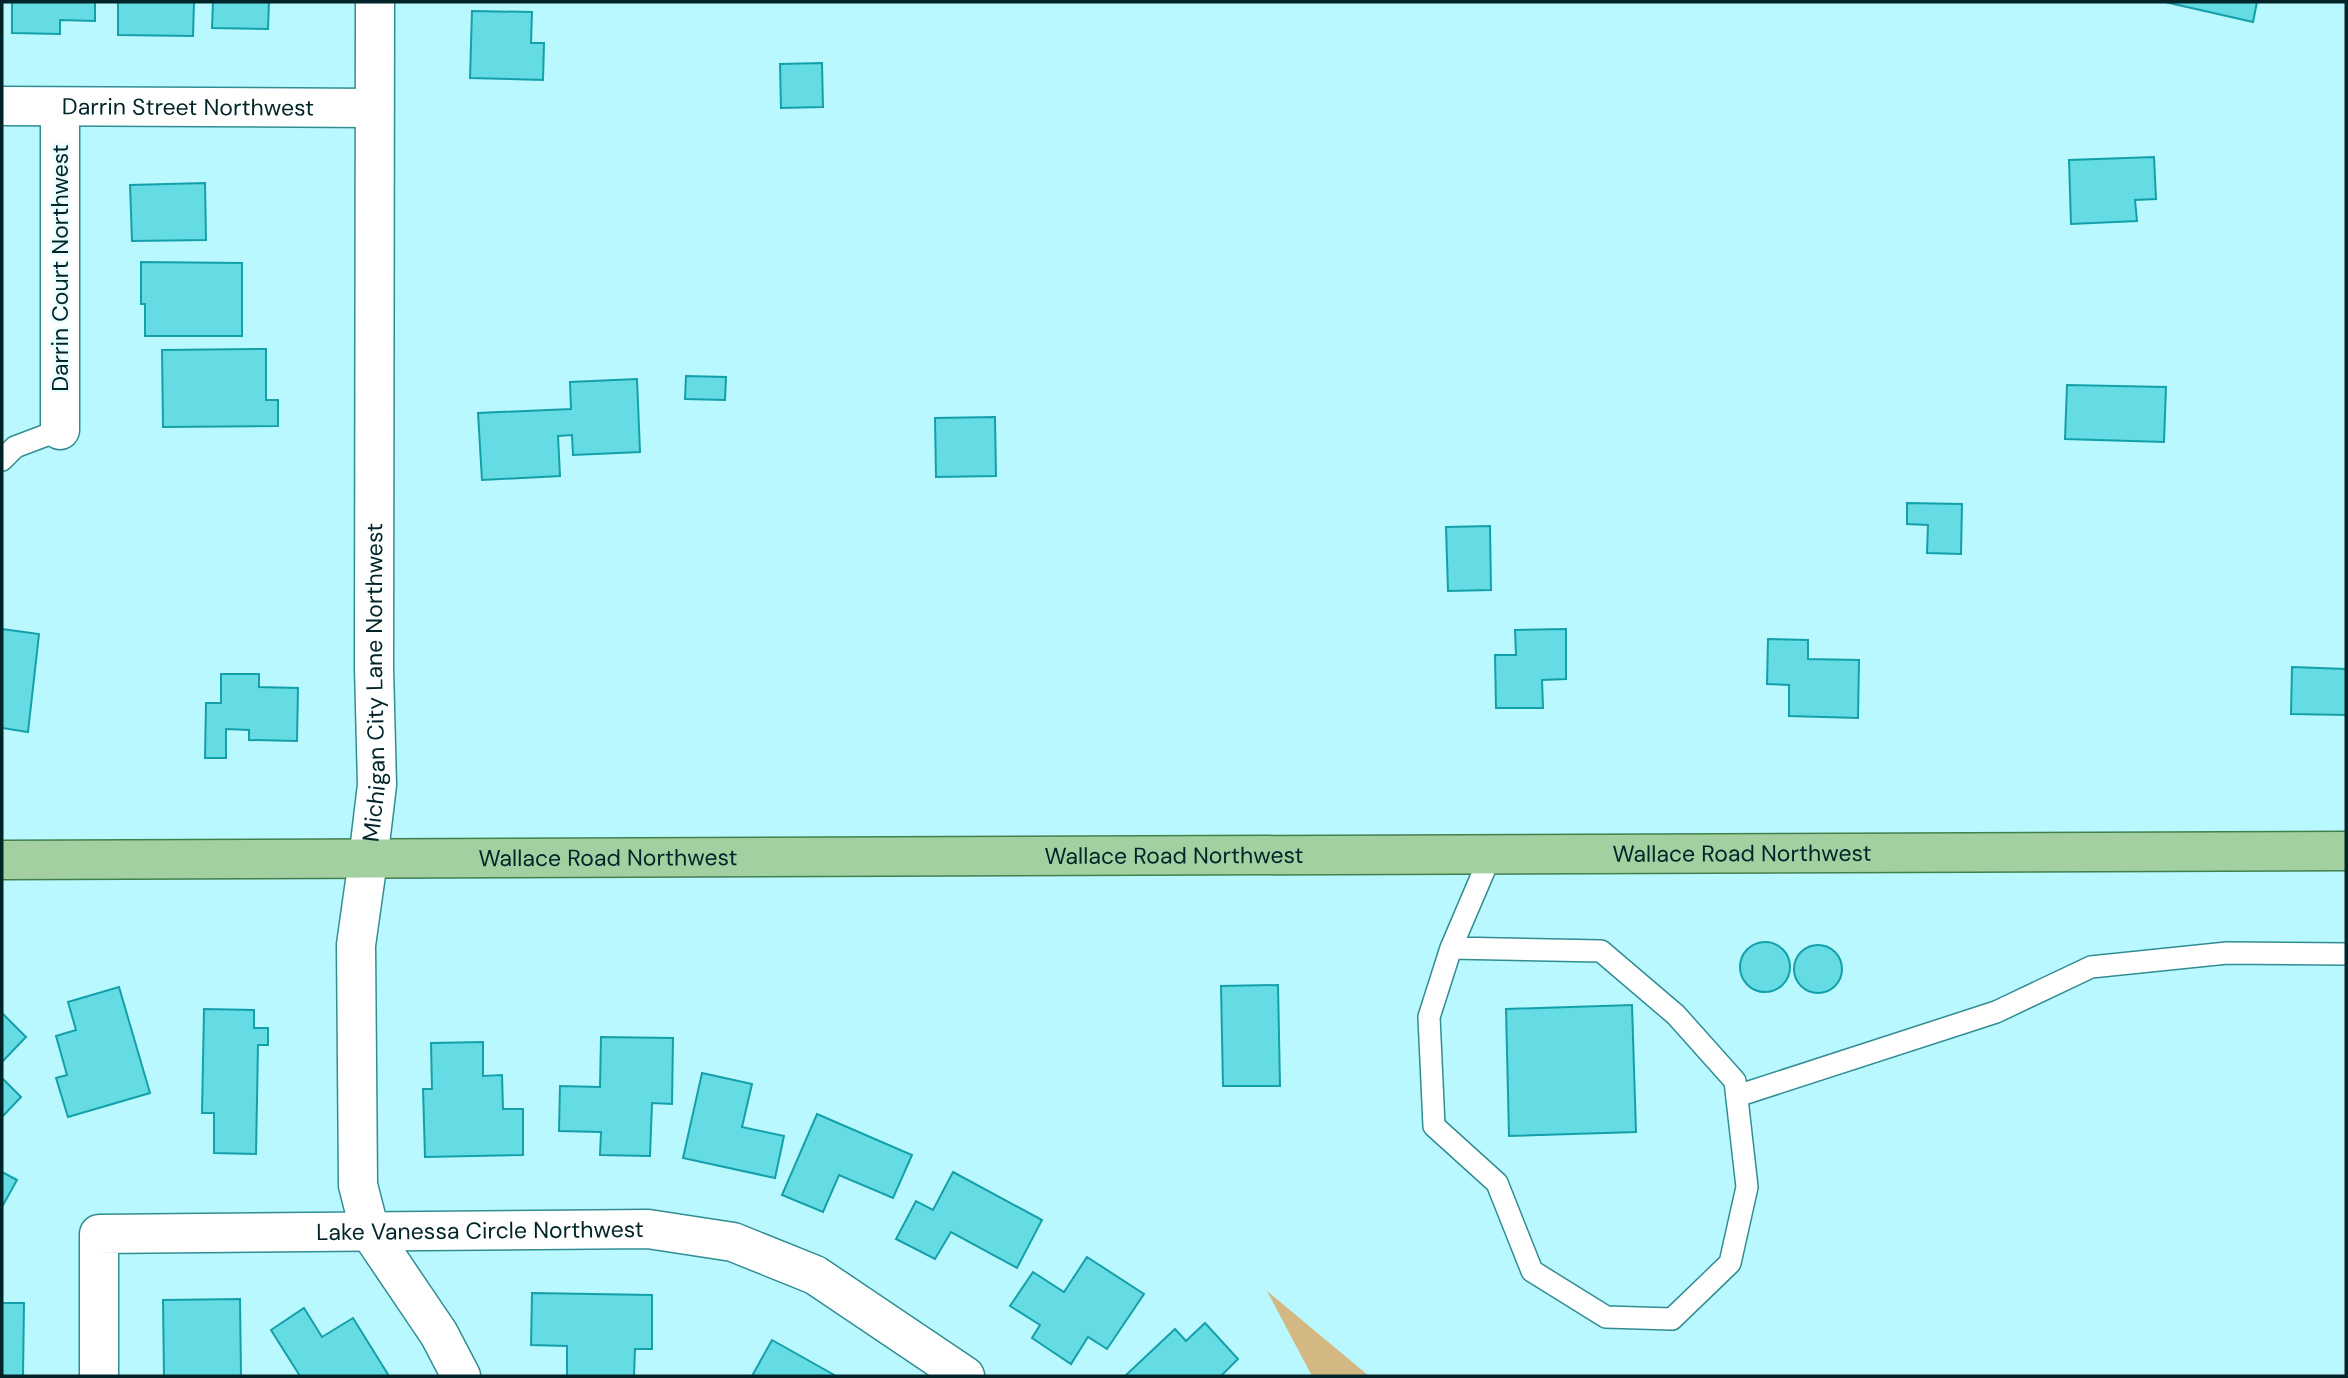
<svg xmlns="http://www.w3.org/2000/svg" width="2348" height="1378" font-family="'DM Sans',sans-serif">
<rect width="100%" height="100%" fill="#b9f8fe"/>
<!-- green -->
<path fill="#d4b884" d="M 1267,1291 L 1369,1376 L 1312,1376 Z"/>
<!-- building -->
<g fill="#65dbe4" stroke="#14a0aa" stroke-width="2">
<path d="M 12,2 L 95,2 L 95,21 L 60,20 L 60,34 L 12,33 Z"/>
<path d="M 118,2 L 194,2 L 193,36 L 118,35 Z"/>
<path d="M 213,2 L 269,2 L 268,29 L 212,28 Z"/>
<path d="M 2165,2 L 2257,2 L 2253,22 Z"/>
<path d="M 472,11 L 532,12 L 531,43 L 544,43 L 543,80 L 470,78 Z"/>
<path d="M 822,63 L 823,107 L 781,108 L 780,64 Z"/>
<path d="M 2154,157 L 2156,199 L 2135,200 L 2137,221 L 2071,224 L 2069,160 Z"/>
<path d="M 205,183 L 206,240 L 132,241 L 130,185 Z"/>
<path d="M 141,262 L 242,263 L 242,336 L 145,336 L 145,304 L 141,304 Z"/>
<path d="M 266,349 L 266,400 L 278,400 L 278,426 L 163,427 L 162,350 Z"/>
<path d="M 686,376 L 726,377 L 725,400 L 685,399 Z"/>
<path d="M 637,379 L 640,452 L 573,455 L 572,435 L 558,436 L 560,476 L 482,480 L 478,413 L 571,409 L 570,382 Z"/>
<path d="M 2067,385 L 2166,387 L 2164,442 L 2065,439 Z"/>
<path d="M 995,417 L 996,476 L 936,477 L 935,418 Z"/>
<path d="M 1907,503 L 1962,504 L 1961,554 L 1927,553 L 1928,525 L 1907,524 Z"/>
<path d="M 1490,526 L 1491,590 L 1448,591 L 1446,527 Z"/>
<path d="M 2,629 L 39,634 L 28,732 L 2,728 Z"/>
<path d="M 1566,629 L 1566,679 L 1542,680 L 1543,708 L 1496,708 L 1495,655 L 1516,655 L 1515,630 Z"/>
<path d="M 1768,639 L 1808,640 L 1808,659 L 1859,660 L 1858,718 L 1789,716 L 1789,685 L 1767,684 Z"/>
<path d="M 2292,667 L 2346,669 L 2346,715 L 2291,714 Z"/>
<path d="M 221,674 L 259,674 L 259,687 L 298,688 L 297,741 L 249,740 L 249,730 L 226,729 L 226,758 L 205,758 L 206,703 L 221,703 Z"/>
<circle cx="1765" cy="967" r="25"/>
<circle cx="1818" cy="969" r="24"/>
<path d="M 1278,985 L 1280,1086 L 1223,1086 L 1221,986 Z"/>
<path d="M 119,987 L 150,1093 L 68,1117 L 56,1078 L 67,1075 L 56,1036 L 76,1030 L 68,1002 Z"/>
<path d="M 1632,1005 L 1636,1132 L 1509,1136 L 1506,1009 Z"/>
<path d="M 204,1009 L 254,1010 L 254,1028 L 268,1028 L 268,1045 L 258,1045 L 256,1154 L 214,1153 L 214,1113 L 202,1113 Z"/>
<path d="M 2,1013 L 26,1037 L 2,1062 Z"/>
<path d="M 601,1037 L 673,1038 L 672,1104 L 652,1103 L 650,1156 L 600,1155 L 601,1132 L 559,1131 L 560,1086 L 600,1087 Z"/>
<path d="M 483,1042 L 483,1076 L 502,1075 L 503,1109 L 523,1109 L 523,1155 L 425,1157 L 423,1089 L 432,1089 L 431,1043 Z"/>
<path d="M 702,1073 L 752,1084 L 742,1127 L 784,1136 L 775,1178 L 683,1158 Z"/>
<path d="M 2,1078 L 21,1097 L 2,1117 Z"/>
<path d="M 817,1114 L 912,1155 L 893,1198 L 839,1175 L 823,1212 L 782,1195 Z"/>
<path d="M 2,1172 L 17,1180 L 2,1207 Z"/>
<path d="M 953,1172 L 1042,1220 L 1017,1268 L 951,1232 L 935,1259 L 896,1239 L 916,1201 L 933,1210 Z"/>
<path d="M 1087,1257 L 1144,1294 L 1107,1349 L 1088,1337 L 1071,1364 L 1032,1338 L 1040,1325 L 1010,1306 L 1033,1272 L 1064,1292 Z"/>
<path d="M 532,1293 L 652,1295 L 652,1349 L 635,1349 L 634,1376 L 567,1376 L 567,1346 L 531,1345 Z"/>
<path d="M 240,1299 L 241,1376 L 164,1376 L 163,1300 Z"/>
<path d="M 2,1303 L 24,1303 L 23,1376 L 2,1376 Z"/>
<path d="M 304,1308 L 322,1337 L 353,1318 L 389,1376 L 300,1376 L 271,1330 Z"/>
<path d="M 1205,1323 L 1238,1359 L 1221,1376 L 1125,1376 L 1175,1329 L 1186,1341 Z"/>
<path d="M 772,1340 L 836,1376 L 752,1376 Z"/>
</g>
<g fill="none" stroke-linecap="round" stroke-linejoin="round">
<!-- service casing -->
<g stroke="#318d94" stroke-width="24">
<g id="service">
<path d="M 2,460 L 15,447 L 60,430"/>
<path d="M 1451,948 L 1601,951 L 1676,1015 L 1735,1081 L 1747,1187 L 1730,1263 L 1672,1319 L 1606,1317 L 1532,1271 L 1497,1183 L 1434,1126 L 1429,1017 L 1451,948 L 1492,852"/>
<path d="M 1737,1096 L 1996,1012 L 2091,967 L 2227,953 L 2346,954"/>
</g>
</g>
<!-- minor casing -->
<g stroke="#318d94" stroke-width="41">
<g id="minor">
<path id="s1" d="M 2,106 L 374,108"/>
<path d="M 60,107 L 60,430"/>
<path d="M 368,860 L 356,945 L 358,1185 L 370,1232 L 439,1334 L 461,1376"/>
<path id="s2" d="M 99,1376 L 99,1234 L 648,1229 L 733,1242 L 815,1275 L 965,1376"/>
</g>
</g>
<!-- tertiary casing -->
<g stroke="#318d94" stroke-width="41">
<g id="tertiary">
<path id="s3" d="M 368,860 L 377,785 L 374,668 L 375,2"/>
</g>
</g>
<!-- primary casing -->
<g stroke="#42804e" stroke-width="41">
<g id="primary">
<path id="s4" d="M 2,860 L 2346,851"/>
</g>
</g>
<!-- service -->
<use href="#service" stroke="#fff" stroke-width="21"/>
<!-- minor -->
<use href="#minor" stroke="#fff" stroke-width="38"/>
<!-- tertiary -->
<use href="#tertiary" stroke="#fff" stroke-width="38"/>
<!-- primary -->
<use href="#primary" stroke="#a3d0a1" stroke-width="38"/>
</g>
<g text-anchor="middle" dominant-baseline="central" stroke-width="5" stroke-linejoin="round" paint-order="stroke">
<!-- street labels -->
<g font-size="23" fill="#002428" stroke="#e9fdff">
<text stroke="none"><textPath href="#s1" startOffset="186">Darrin Street Northwest</textPath></text>
<text transform="translate(60 268) rotate(-90)">Darrin Court Northwest</text>
<text stroke="none"><textPath href="#s3" startOffset="178">Michigan City Lane Northwest</textPath></text>
<text stroke="none"><textPath href="#s4" startOffset="1740">Wallace Road Northwest</textPath></text>
<text stroke="none"><textPath href="#s4" startOffset="1172">Wallace Road Northwest</textPath></text>
<text stroke="none"><textPath href="#s4" startOffset="606">Wallace Road Northwest</textPath></text>
<text stroke="none"><textPath href="#s2" startOffset="523">Lake Vanessa Circle Northwest</textPath></text>
</g>
</g>
<!-- border -->
<rect width="2348" height="1378" fill="none" stroke="#002428" stroke-width="7"/>
</svg>
